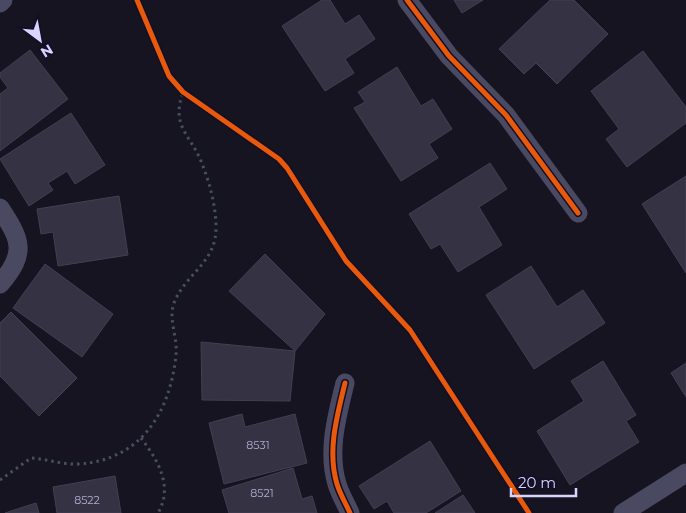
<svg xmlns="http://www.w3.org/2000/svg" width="686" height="513" font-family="Montserrat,sans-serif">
<rect width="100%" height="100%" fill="#161421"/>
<!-- building -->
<g fill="#343243" stroke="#433f54">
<path d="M 322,0 L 330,0 L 345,24 L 359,15 L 375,39 L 345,59 L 354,73 L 325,91 L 282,26 Z"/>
<path d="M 454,0 L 483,0 L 462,13 Z"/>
<path d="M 550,0 L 574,0 L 608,34 L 557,84 L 536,63 L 524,74 L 499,49 Z"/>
<path d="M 30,50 L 68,99 L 0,151 L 0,94 L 8,88 L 0,77 L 0,73 Z"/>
<path d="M 643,51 L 686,107 L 686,123 L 627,167 L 606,139 L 619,129 L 591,91 Z"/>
<path d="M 397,67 L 421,106 L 433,99 L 452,129 L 429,144 L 438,158 L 401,181 L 354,108 L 365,102 L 358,92 Z"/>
<path d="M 71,113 L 105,165 L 75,184 L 67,171 L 48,183 L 53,190 L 29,206 L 0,159 Z"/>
<path d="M 490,163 L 507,189 L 479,207 L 502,245 L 458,272 L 440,244 L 431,249 L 409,214 Z"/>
<path d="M 686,176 L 686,273 L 642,204 Z"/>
<path d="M 119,196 L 128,255 L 58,266 L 53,232 L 41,234 L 37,209 Z"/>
<path d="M 265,254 L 325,314 L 295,351 L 229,291 Z"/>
<path d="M 45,264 L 113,314 L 82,357 L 13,308 Z"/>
<path d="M 531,266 L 557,307 L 583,290 L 605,323 L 534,369 L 486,295 Z"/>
<path d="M 11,312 L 77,378 L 39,416 L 0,376 L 0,323 Z"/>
<path d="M 201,342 L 295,351 L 290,401 L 202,400 Z"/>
<path d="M 603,361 L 636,415 L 626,421 L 639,442 L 570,485 L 537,431 L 584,401 L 571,381 Z"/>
<path d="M 686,363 L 686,397 L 671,373 Z"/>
<path d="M 242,414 L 245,427 L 295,414 L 307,463 L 224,484 L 209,423 Z"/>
<path d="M 430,441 L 461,491 L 426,513 L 394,513 L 387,501 L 374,509 L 359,486 Z"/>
<path d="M 293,468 L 302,499 L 312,496 L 317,513 L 229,513 L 222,490 Z"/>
<path d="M 115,476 L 121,513 L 57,513 L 53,487 Z"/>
<path d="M 463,495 L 475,513 L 435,513 Z"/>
<path d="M 36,503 L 39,513 L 5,513 Z"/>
</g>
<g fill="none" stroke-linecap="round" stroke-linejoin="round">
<!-- path -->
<g stroke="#44505f" stroke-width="3" stroke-dasharray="2.5 4" stroke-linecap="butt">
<path d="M 141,438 C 157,459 174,486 158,513"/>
<path d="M 0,480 L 31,458 C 47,459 63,465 80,464 C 142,459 170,412 176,355 C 178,338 168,319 174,303 C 186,272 218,263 216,224 C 215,202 209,181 201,161 C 189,133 171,126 183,92"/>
</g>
<!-- minor -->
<g stroke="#4a4962" stroke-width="19">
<path d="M 407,0 L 449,56 L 506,115 L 578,213"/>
<path d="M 0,3 L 3,0"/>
<path d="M 0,208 C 20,239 28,252 0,284"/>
<path d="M 345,383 C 337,416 327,451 337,484 C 340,494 346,504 350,513"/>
<path d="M 623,513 L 686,473"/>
</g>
<!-- cycleway casing -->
<g stroke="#130f26" stroke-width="8">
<g id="cycleway">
<path d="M 137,0 L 169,76 L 183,92 L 279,159 L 287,168 L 346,261 L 410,330 L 529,513"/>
<path d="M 407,0 L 449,56 L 506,115 L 578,213"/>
<path d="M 345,383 C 337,416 327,451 337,484 C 340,494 346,504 350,513"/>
</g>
</g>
<!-- cycleway -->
<use href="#cycleway" stroke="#e8590c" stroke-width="5"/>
</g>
<g text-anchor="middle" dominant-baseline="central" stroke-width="4" stroke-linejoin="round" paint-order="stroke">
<!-- number labels -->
<g font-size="11" fill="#b0acd0">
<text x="258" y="445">8531</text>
<text x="262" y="493">8521</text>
<text x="87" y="500">8522</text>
</g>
</g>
<!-- north arrow -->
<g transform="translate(40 40) rotate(148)" stroke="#130f26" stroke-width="4" paint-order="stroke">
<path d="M0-4L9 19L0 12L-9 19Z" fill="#d9d4ff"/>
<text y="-8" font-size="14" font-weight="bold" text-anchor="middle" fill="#d9d4ff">N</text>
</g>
<!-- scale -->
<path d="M511 488v8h65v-8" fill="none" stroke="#d9d4ff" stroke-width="2.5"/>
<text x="518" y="488" font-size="15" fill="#d9d4ff" stroke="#130f26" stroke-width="4" paint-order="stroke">20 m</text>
</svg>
